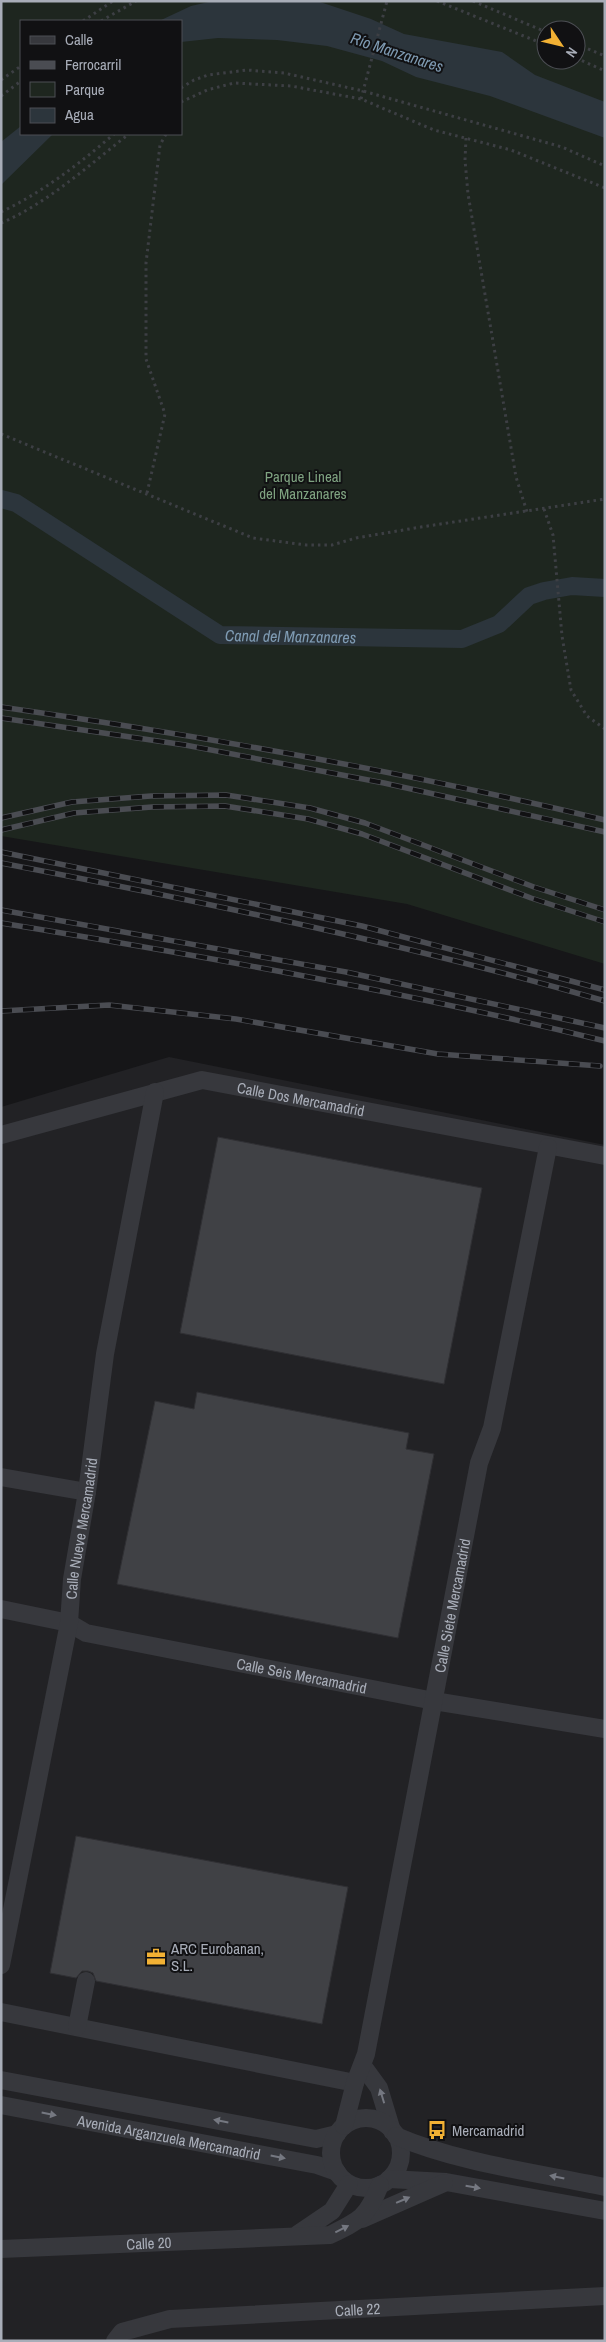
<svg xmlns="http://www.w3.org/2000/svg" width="606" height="2342" font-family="'Archivo Narrow',sans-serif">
<rect width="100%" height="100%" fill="#161618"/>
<!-- built -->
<path fill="#222225" d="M 169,1057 L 605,1145 L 605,2341 L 1,2341 L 1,1107 Z"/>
<!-- green -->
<path fill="#1e261f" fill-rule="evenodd" d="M 1,1 L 605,1 L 605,964 L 407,904 L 1,836 ZM 21,21 L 181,21 L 181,134 L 21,134 ZM 546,30 L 576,30 L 576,60 L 546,60 Z"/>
<!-- water -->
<g fill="#2c353c">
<path d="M 213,1 L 317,1 L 371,19 L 404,34 L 502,52 L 535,75 L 605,102 L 605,138 L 490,96 L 416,77 L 382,61 L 327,46 L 277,40 L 218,38 L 181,42 L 181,21 L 159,21 L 191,6 Z"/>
<path d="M 21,126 L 21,134 L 53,134 L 1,185 L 1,142 Z"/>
</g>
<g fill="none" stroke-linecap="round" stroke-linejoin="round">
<!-- canal -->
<path stroke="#2c353c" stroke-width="18" id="s1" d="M 1,499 L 16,503 L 220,635 L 462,639 L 499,624 L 529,596 L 544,591 L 572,586 L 605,588"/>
</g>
<!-- building -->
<g fill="#404145" stroke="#303034">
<path d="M 218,1137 L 482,1188 L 444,1384 L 180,1333 Z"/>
<path d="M 197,1392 L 409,1433 L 406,1449 L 434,1454 L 398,1638 L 117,1584 L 155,1401 L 194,1409 Z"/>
<path d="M 76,1836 L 348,1887 L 322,2024 L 96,1981 L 93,1973 L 88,1971 L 82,1971 L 76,1978 L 50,1973 Z"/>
</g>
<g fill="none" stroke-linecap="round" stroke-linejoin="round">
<!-- path -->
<g stroke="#3d3f44" stroke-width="3" stroke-dasharray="2.5 4" stroke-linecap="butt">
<path d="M 437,1 L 546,45"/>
<path d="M 473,1 L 546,32"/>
<path d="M 83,21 L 113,1"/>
<path d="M 101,21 L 136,1"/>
<path d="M 576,44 L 605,56"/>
<path d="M 576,58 L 605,71"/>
<path d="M 1,80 L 21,66"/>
<path d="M 181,88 L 194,80 L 208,75 L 247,70 L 284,73 L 363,91 L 562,147 L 605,166"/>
<path d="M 1,96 L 21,81"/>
<path d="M 361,99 L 387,1"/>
<path d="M 181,102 L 207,90 L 234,83 L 291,86 L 361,99 L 434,130 L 511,150 L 605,188"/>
<path d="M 466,138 L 465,160 L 468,194 L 516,477 L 527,512"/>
<path d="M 1,212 C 43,192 79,164 114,134"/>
<path d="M 1,223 C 48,203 89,165 129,134"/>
<path d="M 1,434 L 253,538 L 306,545 L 332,545 L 356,538 L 421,527 L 605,499"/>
<path d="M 147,493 L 165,414 L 146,359 L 146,263 L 160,145 L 166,134"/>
<path d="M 544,509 L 553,535 L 562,636 L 571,690 L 587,716 L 605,729"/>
</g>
<!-- minor -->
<g stroke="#37383d" stroke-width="18">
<path id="s2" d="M 1,1135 L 202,1080 L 605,1156"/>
<path d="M 1,1477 L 87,1492"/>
<path id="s3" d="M 1,1609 L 69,1623 L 86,1633 L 434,1701 L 605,1729"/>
<path id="s4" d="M 1,1965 L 69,1623 L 72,1579 L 87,1492 L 105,1354 L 155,1092"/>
<path d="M 1,2012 L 355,2083"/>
<path d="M 77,2027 L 86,1981"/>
<path d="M 363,2066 L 379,2088 L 392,2131"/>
<path d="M 1,2080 L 316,2139 L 337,2134"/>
<path id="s5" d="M 1,2105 L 317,2165 L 337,2172"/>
<circle cx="366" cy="2153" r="35"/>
<path id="s6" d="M 344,2126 L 355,2083 L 366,2054 L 479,1463 L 492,1428 L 548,1147"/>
<path d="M 396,2136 C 458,2163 539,2173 605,2187"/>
<path d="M 389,2179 L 446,2182 L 605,2211"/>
<path d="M 362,2219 L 444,2183"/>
<path d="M 298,2234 L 332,2211 L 349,2184"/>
<path id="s7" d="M 1,2249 L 330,2235 C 361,2220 367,2217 380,2185"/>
<path id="s8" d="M 115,2341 L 122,2332 L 170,2319 L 605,2296"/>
</g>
<!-- rail casing -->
<g stroke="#4a4c52" stroke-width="5.5">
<g id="rail">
<path d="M 1,707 C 204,736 405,772 605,820"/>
<path d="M 1,718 L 185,745 L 384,783 L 605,832"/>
<path d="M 1,818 L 72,802 L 151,796 L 226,795 L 310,808 L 365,823 L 534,887 L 605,910"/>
<path d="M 1,830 L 74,813 L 152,807 L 225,806 L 308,819 L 362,834 L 531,898 L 605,922"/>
<path d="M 1,852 L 362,926 L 605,990"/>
<path d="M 1,863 C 204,902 406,944 605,1001"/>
<path d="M 1,910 L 346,972 L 605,1028"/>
<path d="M 1,923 C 203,956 406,992 605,1041"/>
<path d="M 1,1011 L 109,1005 L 236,1019 L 438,1054 L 600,1066"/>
</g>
</g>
<!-- rail -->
<use href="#rail" stroke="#111113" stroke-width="4" stroke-dasharray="11" stroke-linecap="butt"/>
</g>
<!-- one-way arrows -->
<defs><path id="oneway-solid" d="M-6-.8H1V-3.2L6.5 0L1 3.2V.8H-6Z" transform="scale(1.25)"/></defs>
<g fill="#757881">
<use href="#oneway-solid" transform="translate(382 2096) rotate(-107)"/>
<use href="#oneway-solid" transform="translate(49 2114) rotate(11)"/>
<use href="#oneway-solid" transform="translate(221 2121) rotate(-169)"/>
<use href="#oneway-solid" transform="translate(278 2157) rotate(11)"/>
<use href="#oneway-solid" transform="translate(557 2177) rotate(-168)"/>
<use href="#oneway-solid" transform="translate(473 2187) rotate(10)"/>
<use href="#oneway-solid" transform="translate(403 2200) rotate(-23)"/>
<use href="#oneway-solid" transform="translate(342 2229) rotate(-27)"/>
</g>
<!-- icons -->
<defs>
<g id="office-bare" transform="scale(1.5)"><path d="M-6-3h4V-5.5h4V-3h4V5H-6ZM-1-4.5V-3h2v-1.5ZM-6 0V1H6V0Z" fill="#f2b134" stroke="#111113" stroke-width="2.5" paint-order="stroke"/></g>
<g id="bus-bare" transform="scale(1.5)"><path d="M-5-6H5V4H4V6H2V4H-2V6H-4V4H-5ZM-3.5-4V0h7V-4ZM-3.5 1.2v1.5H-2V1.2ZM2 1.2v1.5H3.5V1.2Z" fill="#f2b134" stroke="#111113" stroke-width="2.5" paint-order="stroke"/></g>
</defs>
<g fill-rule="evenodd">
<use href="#office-bare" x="156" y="1957"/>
<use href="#bus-bare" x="437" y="2130"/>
</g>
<g text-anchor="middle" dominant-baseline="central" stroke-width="4" stroke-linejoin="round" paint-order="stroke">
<!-- park labels -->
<g font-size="15" fill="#7fa381" stroke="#111113">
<text x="303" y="476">Parque Lineal<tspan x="303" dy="17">del Manzanares</tspan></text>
</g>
<!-- street labels -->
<g font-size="15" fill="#a8adb8" stroke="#111113">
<text stroke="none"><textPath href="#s2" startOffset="309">Calle Dos Mercamadrid</textPath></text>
<text stroke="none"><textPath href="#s4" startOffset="444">Calle Nueve Mercamadrid</textPath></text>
<text stroke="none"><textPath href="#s6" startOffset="532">Calle Siete Mercamadrid</textPath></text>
<text stroke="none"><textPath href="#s3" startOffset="309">Calle Seis Mercamadrid</textPath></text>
<text stroke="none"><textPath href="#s5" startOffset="171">Avenida Arganzuela Mercamadrid</textPath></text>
<text stroke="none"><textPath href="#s7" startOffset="148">Calle 20</textPath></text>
<text stroke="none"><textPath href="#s8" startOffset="249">Calle 22</textPath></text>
</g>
<!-- poi labels -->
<g font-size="15" fill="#a8adb8" stroke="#111113" text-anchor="start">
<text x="171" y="1948">ARC Eurobanan,<tspan x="171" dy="17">S.L.</tspan></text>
<text x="452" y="2130">Mercamadrid</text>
</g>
<!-- water labels -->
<g font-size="16" font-style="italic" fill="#7f9bb3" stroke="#111113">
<text transform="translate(397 52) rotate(18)">Río Manzanares</text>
<text stroke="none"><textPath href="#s1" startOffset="329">Canal del Manzanares</textPath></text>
</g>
</g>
<!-- border -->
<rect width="606" height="2342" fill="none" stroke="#a8adb8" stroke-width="5"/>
<!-- legend -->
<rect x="20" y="20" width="162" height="115" fill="#111113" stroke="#4d4f55"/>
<rect x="30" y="36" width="25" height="8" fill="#37383d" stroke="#4d4f55"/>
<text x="65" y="45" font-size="15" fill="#a8adb8">Calle</text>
<rect x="30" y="61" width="25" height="8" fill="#4a4c52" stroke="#4d4f55"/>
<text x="65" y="70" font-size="15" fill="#a8adb8">Ferrocarril</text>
<rect x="30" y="82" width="25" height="15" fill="#1e261f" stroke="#4d4f55"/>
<text x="65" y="95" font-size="15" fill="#a8adb8">Parque</text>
<rect x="30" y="108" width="25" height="15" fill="#2c353c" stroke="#4d4f55"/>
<text x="65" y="120" font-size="15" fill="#a8adb8">Agua</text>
<!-- north arrow -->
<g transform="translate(561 45) rotate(125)"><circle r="24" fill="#111113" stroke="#4d4f55"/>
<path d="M0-4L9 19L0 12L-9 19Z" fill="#f2b134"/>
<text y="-8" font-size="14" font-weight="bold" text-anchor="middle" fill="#a8adb8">N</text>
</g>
</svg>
